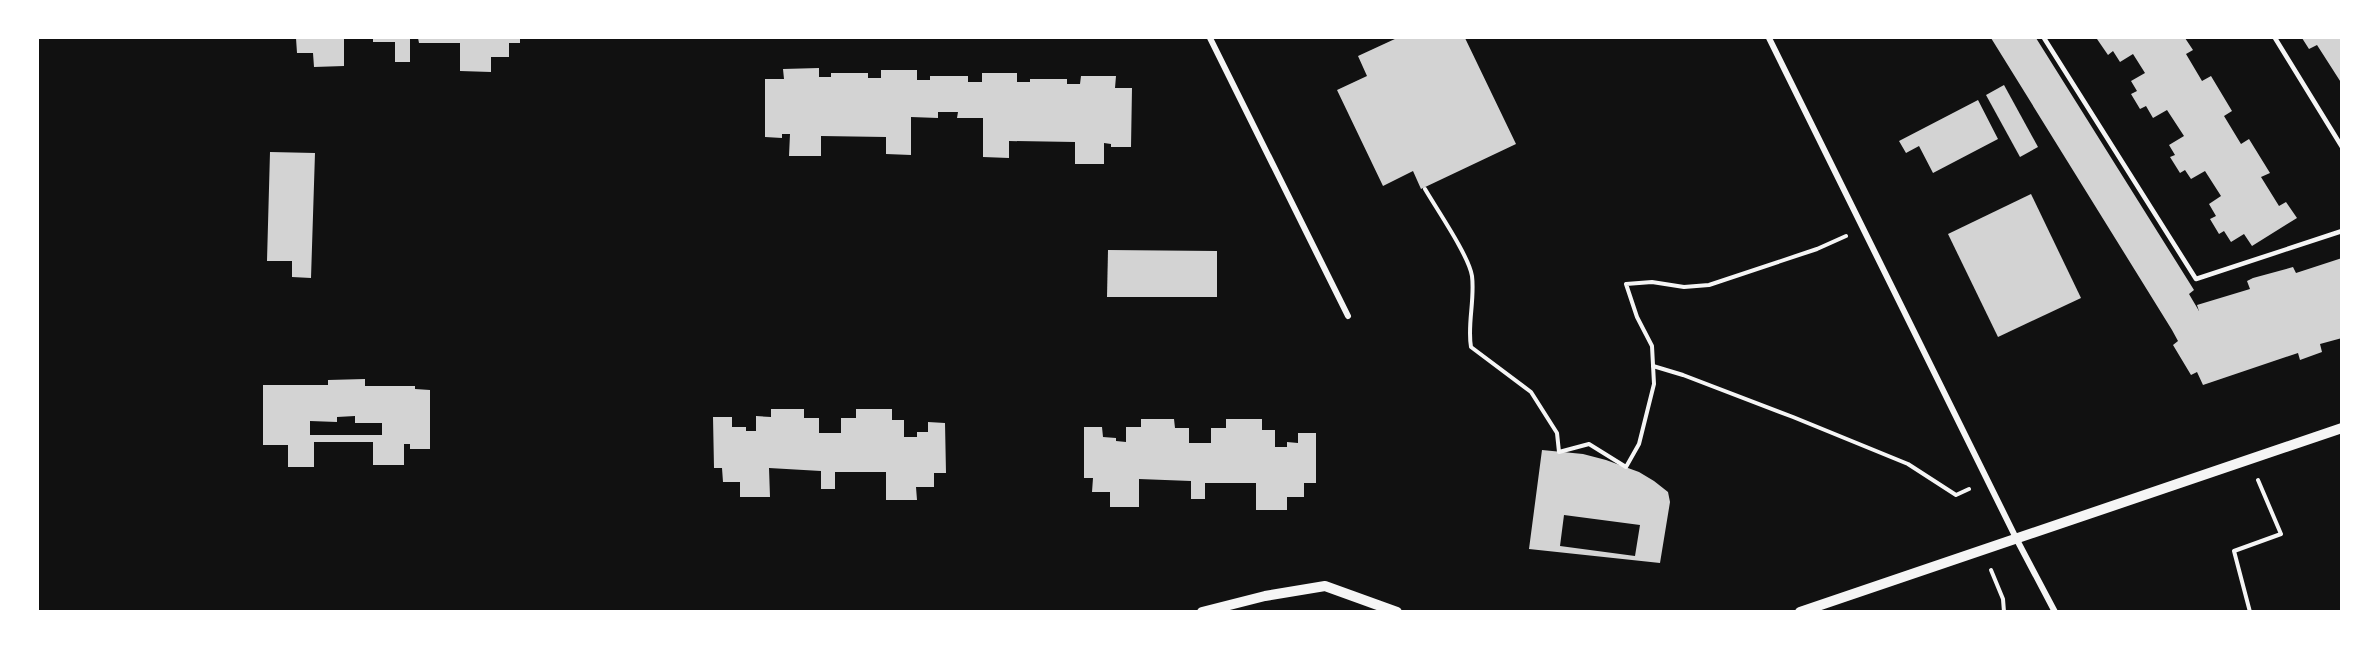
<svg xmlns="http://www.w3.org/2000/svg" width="2379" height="649" font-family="Raleway,sans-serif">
<rect width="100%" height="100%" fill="#111"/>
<!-- building -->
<g fill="#d3d3d3" fill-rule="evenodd">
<path d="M 296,38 L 344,38 L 344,66 L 314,67 L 313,53 L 297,53 Z"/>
<path d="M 373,38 L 410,38 L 410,62 L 395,62 L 395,42 L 373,42 Z"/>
<path d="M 418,38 L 520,38 L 520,43 L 509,43 L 509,57 L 491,57 L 491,72 L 460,71 L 460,43 L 419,43 Z"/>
<path d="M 1397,38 L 1465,38 L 1516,144 L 1421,189 L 1413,171 L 1383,186 L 1337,90 L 1367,76 L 1358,56 Z"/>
<path d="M 1991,38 L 2036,38 L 2194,290 L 2189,294 L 2199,311 L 2197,305 L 2250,289 L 2247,281 L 2253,278 L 2293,267 L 2296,273 L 2342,258 L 2342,338 L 2320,344 L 2322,352 L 2300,360 L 2298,353 L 2203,385 L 2197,372 L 2191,375 L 2173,345 L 2178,341 L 2172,330 Z"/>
<path d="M 2099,38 L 2185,38 L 2193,50 L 2186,54 L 2202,81 L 2211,76 L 2232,111 L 2224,116 L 2241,144 L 2249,139 L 2270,173 L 2261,177 L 2279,206 L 2286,202 L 2297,218 L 2252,246 L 2244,234 L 2231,242 L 2224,231 L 2219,234 L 2210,219 L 2216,216 L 2209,204 L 2221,196 L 2205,171 L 2191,179 L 2185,170 L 2180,173 L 2170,157 L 2175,155 L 2169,145 L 2184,136 L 2167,110 L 2153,118 L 2146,106 L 2140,109 L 2131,94 L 2137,91 L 2131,81 L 2145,73 L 2133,54 L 2120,62 L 2113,51 L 2108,55 L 2097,39 Z"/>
<path d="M 2302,38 L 2342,38 L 2342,84 L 2317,45 L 2309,49 Z"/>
<path d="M 819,68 L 819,77 L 831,77 L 831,73 L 868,73 L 868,78 L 881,78 L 881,70 L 917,70 L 917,80 L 930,80 L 930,76 L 968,76 L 968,82 L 982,82 L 982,73 L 1017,73 L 1017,82 L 1030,82 L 1030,79 L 1067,79 L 1067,84 L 1080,84 L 1081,76 L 1116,76 L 1115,88 L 1132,88 L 1131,147 L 1111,147 L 1111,144 L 1104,143 L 1104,164 L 1075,164 L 1075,142 L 1009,141 L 1009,158 L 983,157 L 983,118 L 957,118 L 958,112 L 938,112 L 938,118 L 911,117 L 911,155 L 886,154 L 886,137 L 821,136 L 821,156 L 789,156 L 790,134 L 782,134 L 782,138 L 765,137 L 765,79 L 784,79 L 783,69 Z"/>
<path d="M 2004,85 L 2038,147 L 2020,157 L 1986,95 Z"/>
<path d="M 1978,100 L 1998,139 L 1933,173 L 1919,146 L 1906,153 L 1899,141 Z"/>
<path d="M 270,152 L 315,153 L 311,278 L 292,277 L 292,261 L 267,261 Z"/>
<path d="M 2031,194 L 2081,298 L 1998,337 L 1948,234 Z"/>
<path d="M 1108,250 L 1217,251 L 1217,297 L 1107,297 Z"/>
<path d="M 365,379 L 365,386 L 415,386 L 415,389 L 430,390 L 430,449 L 410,449 L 410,444 L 404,444 L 404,465 L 373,465 L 373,442 L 314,442 L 314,467 L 288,467 L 288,445 L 263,445 L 263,385 L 328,385 L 328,380 ZM 355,416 L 355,423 L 382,423 L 382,435 L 310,435 L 310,421 L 337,422 L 337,417 Z"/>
<path d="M 771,409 L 804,409 L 804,418 L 819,418 L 819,433 L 841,433 L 841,418 L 856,418 L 856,409 L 892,409 L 892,420 L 904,420 L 904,437 L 917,437 L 917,432 L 928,432 L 928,422 L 945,423 L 946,473 L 934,473 L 934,487 L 916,487 L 917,500 L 886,500 L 886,472 L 835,472 L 835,489 L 821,489 L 821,471 L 769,468 L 770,497 L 740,497 L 740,482 L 723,482 L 722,468 L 714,468 L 713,417 L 732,417 L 732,427 L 746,427 L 746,431 L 756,431 L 756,416 L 771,417 Z"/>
<path d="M 1141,419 L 1174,419 L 1175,428 L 1189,428 L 1189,443 L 1211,443 L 1211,428 L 1226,428 L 1226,419 L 1262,419 L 1262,430 L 1275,430 L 1275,447 L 1287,447 L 1287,442 L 1298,443 L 1298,433 L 1316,433 L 1316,483 L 1304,483 L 1304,497 L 1287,497 L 1287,510 L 1256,510 L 1256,483 L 1205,483 L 1205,499 L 1191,499 L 1191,481 L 1139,479 L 1139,507 L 1110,507 L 1110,492 L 1092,492 L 1093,478 L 1084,478 L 1084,427 L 1102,427 L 1103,437 L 1116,438 L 1116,441 L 1126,442 L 1126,427 L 1141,427 Z"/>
<path d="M 1542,450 L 1583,454 L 1606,460 L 1639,472 L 1654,481 L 1668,492 L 1670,502 L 1660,563 L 1529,549 ZM 1564,515 L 1640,525 L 1635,556 L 1560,546 Z"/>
</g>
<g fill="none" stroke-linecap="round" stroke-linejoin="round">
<!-- path -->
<g stroke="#f5f5f5" stroke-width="4">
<path d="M 1425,189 C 1436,208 1469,256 1472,276 C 1475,300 1467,325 1471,347 L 1531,392 L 1557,433 L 1559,452 L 1589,444 L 1626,467 L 1639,444 L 1654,384 L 1652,346 L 1637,317 L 1626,284 L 1652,282 L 1684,287 L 1709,285 L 1817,249 L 1846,236"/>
<path d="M 1653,366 L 1683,375 L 1793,417 L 1908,464 L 1956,495 L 1969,489"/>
<path d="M 1991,570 L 2003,599 L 2004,612"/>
<path d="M 2250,612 L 2234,551 L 2281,534 L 2258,480"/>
</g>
<!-- service -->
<g stroke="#f5f5f5" stroke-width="4.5">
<path d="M 2044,38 L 2196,279 L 2342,231"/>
<path d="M 2275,38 L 2342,147"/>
</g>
<!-- minor -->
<g stroke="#f5f5f5" stroke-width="6">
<path d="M 1210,38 L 1348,316"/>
<path d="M 1769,38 L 2017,540 L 2055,612"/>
</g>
<!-- tertiary -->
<g stroke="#f5f5f5" stroke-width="10">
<path d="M 1202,612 L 1265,596 L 1325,586 L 1397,612"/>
<path d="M 1800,612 L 2342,428"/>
</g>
</g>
<!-- border -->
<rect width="2379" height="649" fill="none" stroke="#ffffff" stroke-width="78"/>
</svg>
